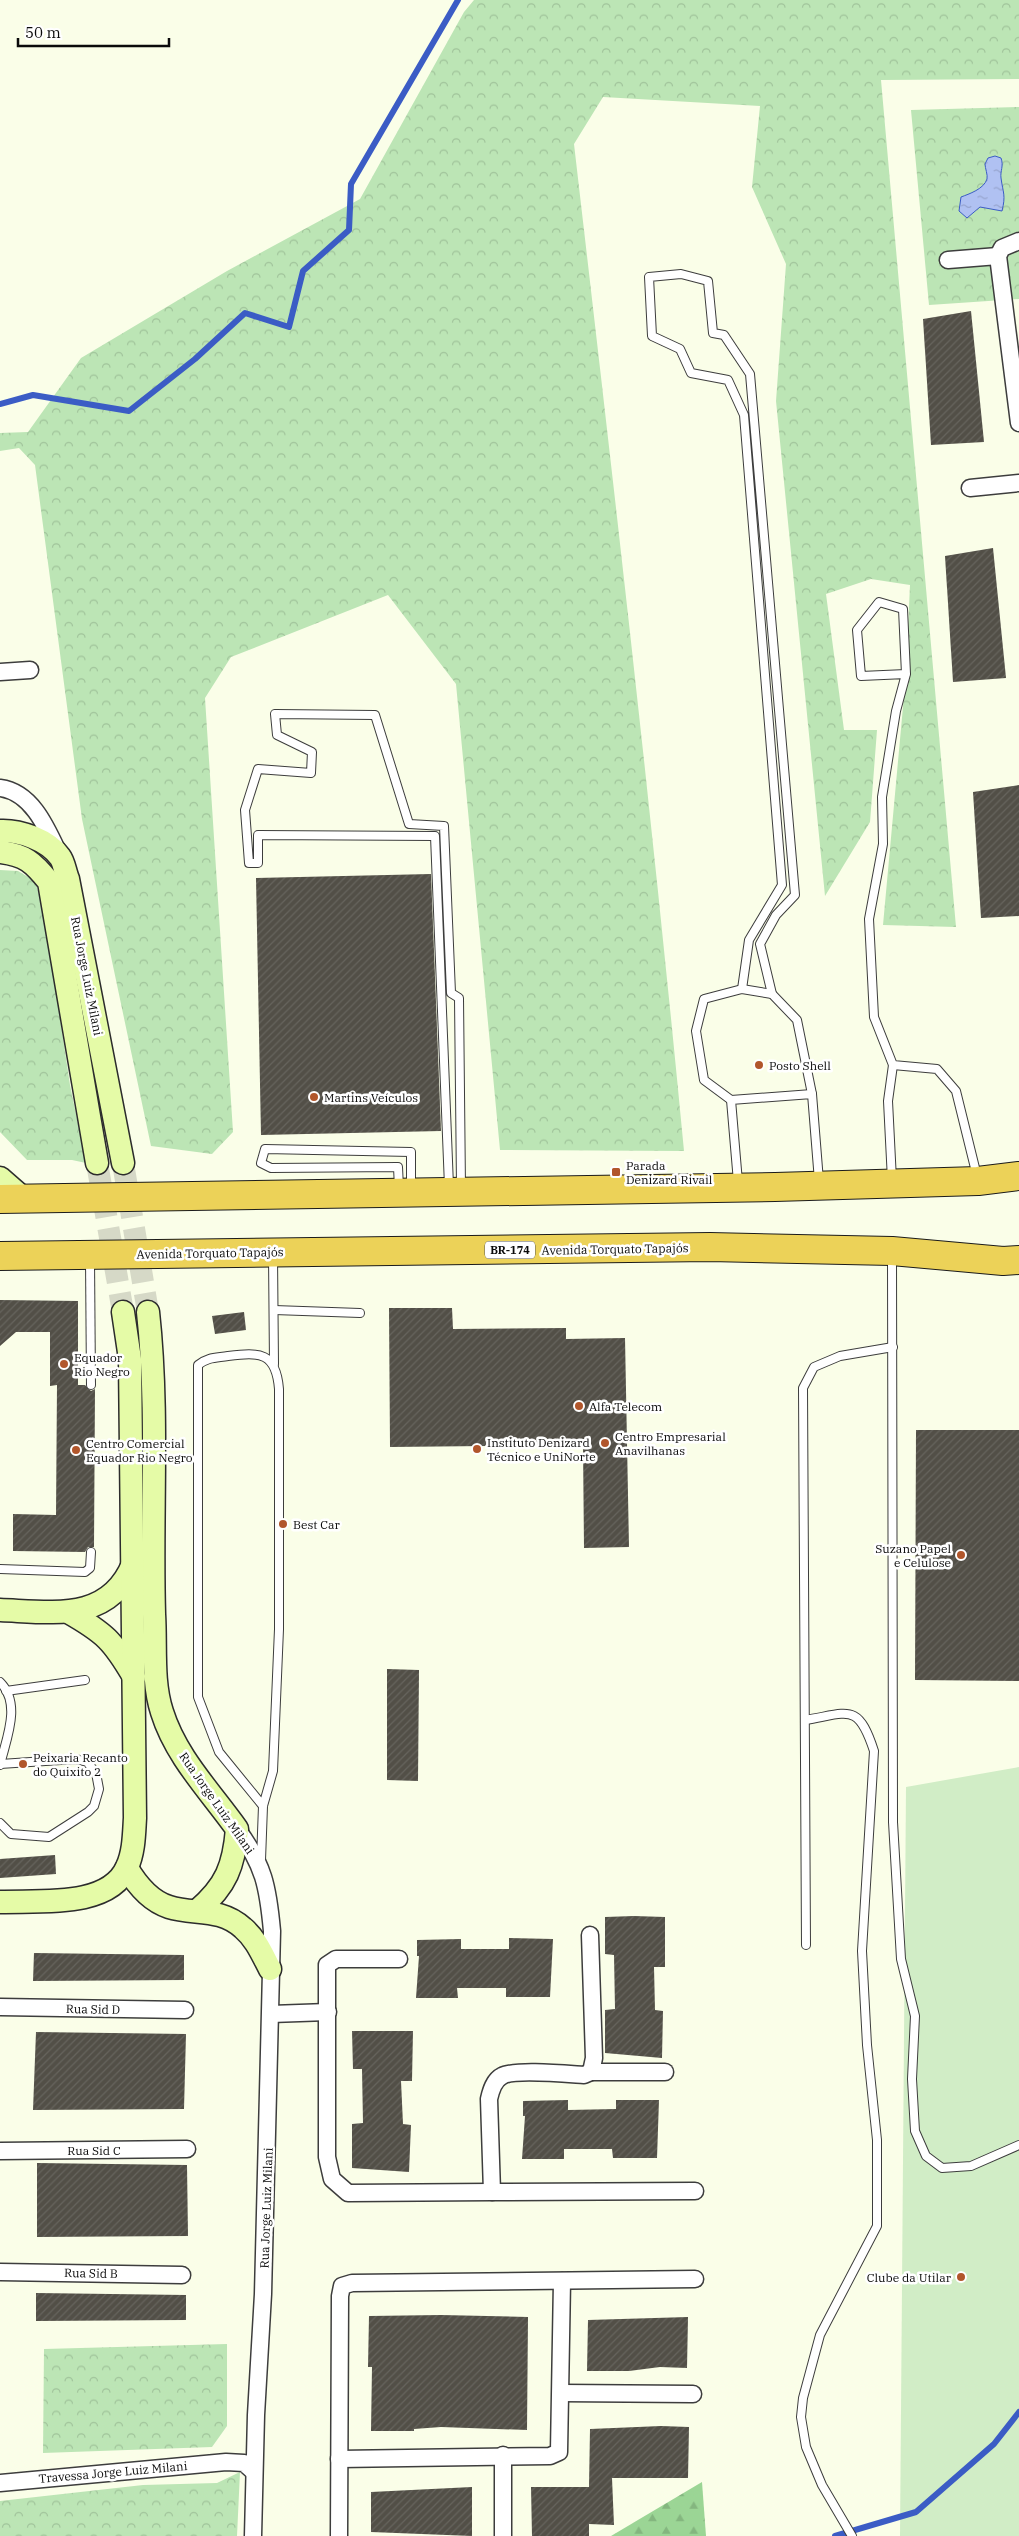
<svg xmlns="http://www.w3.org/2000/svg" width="1019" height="2536" font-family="'IBM Plex Serif',serif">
<defs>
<pattern id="forest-firs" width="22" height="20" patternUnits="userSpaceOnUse" patternTransform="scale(1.25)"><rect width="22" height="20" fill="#9bd595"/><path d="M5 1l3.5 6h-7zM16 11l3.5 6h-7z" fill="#84b67f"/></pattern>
<pattern id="park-crowns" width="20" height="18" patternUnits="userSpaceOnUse" patternTransform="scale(1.25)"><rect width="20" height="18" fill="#bce5b5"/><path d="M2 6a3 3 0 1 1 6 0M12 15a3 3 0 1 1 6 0" fill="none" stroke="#a0c39a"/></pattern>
<pattern id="water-ripples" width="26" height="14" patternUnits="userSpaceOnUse" patternTransform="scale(1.25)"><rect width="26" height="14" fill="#b0c1f2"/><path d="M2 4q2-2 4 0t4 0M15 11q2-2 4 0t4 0" fill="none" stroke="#96a4ce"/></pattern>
<pattern id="building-hatch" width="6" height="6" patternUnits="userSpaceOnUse" patternTransform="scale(1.25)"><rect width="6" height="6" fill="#524f47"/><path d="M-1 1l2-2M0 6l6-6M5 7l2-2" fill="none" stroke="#66645d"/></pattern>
</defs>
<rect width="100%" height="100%" fill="#fafee8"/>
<!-- forest -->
<path fill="url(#forest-firs)" d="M 702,2482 L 706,2536 L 611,2536 Z"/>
<!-- park -->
<g fill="url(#park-crowns)">
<path d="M 474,0 L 1019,0 L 1019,79 L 881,80 L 956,927 L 883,925 L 906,674 L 910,585 L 871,579 L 826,594 L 844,730 L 877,730 L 870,822 L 825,896 L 776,401 L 786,264 L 752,187 L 760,106 L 603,97 L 574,144 C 613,479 652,815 684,1151 L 500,1150 L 456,684 L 388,595 L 231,657 L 205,698 L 233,1132 L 212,1154 L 151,1146 L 82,819 L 35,465 L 19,448 L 0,451 L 0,433 L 28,432 L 81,358 L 227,271 L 360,199 L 464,12 Z"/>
<path d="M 1019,107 L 1019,299 L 929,305 L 911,110 Z"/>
<path d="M 0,870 L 18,871 L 35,881 L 44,910 L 70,1085 L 86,1163 L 72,1160 L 27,1160 L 0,1132 Z"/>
<path d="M 227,2344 L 227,2426 L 212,2447 L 43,2453 L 44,2349 Z"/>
<path d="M 240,2472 L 237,2536 L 0,2536 L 0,2501 L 143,2485 L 217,2483 Z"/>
</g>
<!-- pitch -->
<path fill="#d1edc6" d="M 1019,1767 L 1019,2536 L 900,2536 L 906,1787 Z"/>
<!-- water -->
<path fill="url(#water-ripples)" stroke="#3b5cc5" d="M 995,156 L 1001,158 C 1004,166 1000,171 1001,178 C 1003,193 1006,195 1002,211 L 980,207 L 967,218 L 959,211 L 961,197 C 969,194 984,189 987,179 C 988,175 985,168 985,164 L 988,158 Z"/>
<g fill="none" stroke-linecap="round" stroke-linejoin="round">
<!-- stream -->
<g stroke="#3b5cc5" stroke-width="6">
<path d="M 0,404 L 33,395 L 129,411 L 195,359 L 245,313 L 289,327 L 303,271 L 349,230 L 351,184 L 458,0"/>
<path d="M 835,2536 L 916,2512 L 994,2444 L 1019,2412"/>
</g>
</g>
<!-- building -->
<g fill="url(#building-hatch)">
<path d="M 971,311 L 984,442 L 931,445 L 923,319 Z"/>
<path d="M 993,548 L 1006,678 L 953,682 L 945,556 Z"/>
<path d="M 1019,785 L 1019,916 L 981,918 L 973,792 Z"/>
<path d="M 431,874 L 441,1131 L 261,1135 L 256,878 Z"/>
<path d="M 0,1300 L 78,1301 L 78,1385 L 85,1385 L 91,1391 L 95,1389 L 94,1547 L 88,1547 L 85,1552 L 13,1551 L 13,1514 L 56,1515 L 57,1385 L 50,1386 L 50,1332 L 16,1332 L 0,1346 Z"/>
<path d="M 389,1308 L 452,1308 L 453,1329 L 566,1328 L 566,1339 L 625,1338 L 629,1547 L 584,1548 L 583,1445 L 390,1447 Z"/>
<path d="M 244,1312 L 246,1330 L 215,1334 L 212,1316 Z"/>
<path d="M 916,1430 L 1019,1430 L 1019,1681 L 915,1680 Z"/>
<path d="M 387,1669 L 419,1670 L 418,1781 L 387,1780 Z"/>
<path d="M 55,1855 L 56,1874 L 0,1878 L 0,1859 Z"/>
<path d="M 634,1916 L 665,1917 L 665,1967 L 654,1967 L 655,2010 L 663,2011 L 662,2058 L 605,2053 L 605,2010 L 615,2009 L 614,1955 L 605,1954 L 605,1917 Z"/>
<path d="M 509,1938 L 553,1939 L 550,1997 L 506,1997 L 506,1988 L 457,1988 L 458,1998 L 416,1998 L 419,1956 L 417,1956 L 417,1940 L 461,1939 L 461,1949 L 509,1949 Z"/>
<path d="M 34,1953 L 184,1955 L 184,1980 L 33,1981 Z"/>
<path d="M 352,2031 L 413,2031 L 412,2081 L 401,2081 L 403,2124 L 411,2125 L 409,2172 L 352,2168 L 352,2124 L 363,2123 L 362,2069 L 353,2069 Z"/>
<path d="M 36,2032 L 186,2034 L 184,2109 L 33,2110 Z"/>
<path d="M 568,2100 L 568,2110 L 616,2109 L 616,2100 L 659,2100 L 657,2158 L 613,2158 L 612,2149 L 564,2149 L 564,2159 L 522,2159 L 525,2116 L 523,2116 L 523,2101 Z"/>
<path d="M 37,2163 L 187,2165 L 188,2236 L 37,2237 Z"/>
<path d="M 36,2293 L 186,2295 L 186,2320 L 36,2321 Z"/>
<path d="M 441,2315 L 528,2317 L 527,2430 L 441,2427 L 414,2429 L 414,2431 L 371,2431 L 372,2367 L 368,2367 L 369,2316 Z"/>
<path d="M 688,2317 L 687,2368 L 660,2367 L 629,2371 L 587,2371 L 588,2320 Z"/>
<path d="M 661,2426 L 689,2427 L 688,2478 L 612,2478 L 614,2525 L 589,2524 L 589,2536 L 532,2536 L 531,2487 L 589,2487 L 590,2429 Z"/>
<path d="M 472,2487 L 472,2536 L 371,2532 L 371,2492 Z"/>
</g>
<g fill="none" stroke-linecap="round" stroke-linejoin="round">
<!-- secondary-tunnel -->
<g stroke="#d6d9c7" stroke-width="22" stroke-dasharray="22 11" stroke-linecap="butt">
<path d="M 97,1163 L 123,1312"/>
<path d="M 123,1163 L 148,1312"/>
</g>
<!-- lane casing -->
<g stroke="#3d3d3d" stroke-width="10">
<g id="lane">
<path d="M 906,674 L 861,676 L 857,630 L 879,602 L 903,609 L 906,674 L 896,711 L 882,797 L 883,844 L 869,919 L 874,1017 L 893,1065 L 937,1069 L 956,1091 L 977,1176"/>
<path d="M 742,989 L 749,940 L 782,885 L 744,415 L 728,380 L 691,373 L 680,349 L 652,336 L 649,277 L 681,274 L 708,281 L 713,333 L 724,335 L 750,374 L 795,895 L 776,915 L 760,944 L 772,994"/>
<path d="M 731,1100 L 704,1080 L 696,1031 L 704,999 L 742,989 L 772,994 L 797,1020 L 812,1094"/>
<path d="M 892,1180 L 888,1101 L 893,1065"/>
<path d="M 738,1182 L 731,1100 L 812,1094 L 819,1181"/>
<path d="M 449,1186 L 435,836 L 258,835 L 258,863 L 249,863 L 245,810 L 258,769 L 311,773 L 312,752 L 277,735 L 275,714 L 375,715 L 409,824 L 444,826 L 451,993 L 459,998 L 461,1187"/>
<path d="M 399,1188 L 398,1167 L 271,1168 L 261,1163 L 265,1149 L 411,1152 L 411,1188"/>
<path d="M 273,1256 L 274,1364"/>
<path d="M 892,1256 L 893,1822 L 901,1959 L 915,2016 L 912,2079 L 915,2131 L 926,2156 L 942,2168 L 971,2166 L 1019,2145"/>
<path d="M 90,1259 L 91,1385"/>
<path d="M 274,1310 L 360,1313"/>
<path d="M 0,1569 L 85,1572 L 90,1568 L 91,1552"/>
<path d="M 0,1682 C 22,1704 6,1739 0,1765"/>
<path d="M 6,1691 L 85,1680"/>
<path d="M 805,1720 C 849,1713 858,1702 874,1751 L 862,1951 L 867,2045 L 877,2140 L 877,2226 L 820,2335 L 803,2398 L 801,2417 L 806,2447 L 822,2485 L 852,2536"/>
<path d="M 0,1823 L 11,1834 L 49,1837 L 88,1812 L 94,1806 L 99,1789 L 96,1773 L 87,1762 L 76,1759 L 0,1764"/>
<path d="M 261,1860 L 263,1806 L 273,1771 L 279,1629 L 279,1389 C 276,1352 260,1352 228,1356 C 216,1358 208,1357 198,1365 L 198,1697 L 219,1752 L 263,1806"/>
<path d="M 806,1945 L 803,1388 L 814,1367 L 840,1356 L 893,1347"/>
</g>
</g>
<!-- street casing -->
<g stroke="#3d3d3d" stroke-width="19">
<g id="street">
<path d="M 1019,241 L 1002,248 L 998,256 L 1019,423"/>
<path d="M 948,260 L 998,256"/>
<path d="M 970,488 L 1019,483"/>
<path d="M 0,672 L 30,670"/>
<path d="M 0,788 C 31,792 46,826 58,852"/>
<path d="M 237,1829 C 264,1865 268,1887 272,1931 L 263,2294 L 256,2415 L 253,2536"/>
<path d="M 590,1935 L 594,2058 L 591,2072 L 584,2075 C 568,2074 514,2069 502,2076 C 494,2080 491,2090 489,2099 L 492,2192 L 695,2191"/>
<path d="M 399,1959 L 336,1959 L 327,1965 L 327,2157 L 332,2179 L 348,2193 L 492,2192"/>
<path d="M 0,2007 L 185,2010"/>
<path d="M 271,2014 L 328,2012"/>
<path d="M 591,2072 L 665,2072"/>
<path d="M 0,2151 L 187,2149"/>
<path d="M 0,2272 L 182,2275"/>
<path d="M 561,2393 L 693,2394"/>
<path d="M 339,2459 L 550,2456 L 559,2452 L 562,2281"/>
<path d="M 0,2483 L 226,2462 L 244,2463 L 254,2472"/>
<path d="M 339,2536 L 340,2296 L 342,2286 L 352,2283 L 695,2279"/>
<path d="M 503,2536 L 503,2455"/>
</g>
</g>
<!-- secondary casing -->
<g stroke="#2c2c2c" stroke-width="25">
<g id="secondary">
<path d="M 0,831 C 20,830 48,840 60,857 C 64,862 65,872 68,879 L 123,1163"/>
<path d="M 0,852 C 25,855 33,862 49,882 L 97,1163"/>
<path d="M 0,1178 L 24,1199"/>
<path d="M 148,1312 C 159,1412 151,1514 154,1614 C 156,1646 152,1682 162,1712 C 176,1757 210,1791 237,1829 C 234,1866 226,1886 198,1910"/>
<path d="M 0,1610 C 52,1612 109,1623 133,1564"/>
<path d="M 68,1612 C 105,1633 113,1641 134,1677"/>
<path d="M 127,1868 C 137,1885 150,1901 169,1907 C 194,1915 220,1907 243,1928 C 256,1939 262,1954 270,1969"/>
<path d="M 0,1902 C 37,1900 109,1909 127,1867 C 134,1852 134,1834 135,1818 L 130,1359 L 123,1312"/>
</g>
</g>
<!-- highway casing -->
<g stroke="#1b1b1b" stroke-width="30">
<g id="highway">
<path d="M 0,1199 L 775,1187 L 978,1181 L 1019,1176"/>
<path d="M 0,1256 L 710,1247 L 892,1251 L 1003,1261 L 1019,1260"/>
</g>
</g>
<!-- lane -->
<use href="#lane" stroke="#fff" stroke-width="8"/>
<!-- street -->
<use href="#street" stroke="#fff" stroke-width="16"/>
<!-- secondary -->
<use href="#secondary" stroke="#e5fba7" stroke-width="22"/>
<!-- highway -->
<use href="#highway" stroke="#ecd258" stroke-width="28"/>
</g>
<!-- markers -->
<g fill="#b1562b" stroke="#fff" stroke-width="2">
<circle cx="759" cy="1065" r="5"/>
<circle cx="314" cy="1097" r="5"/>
<rect x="611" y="1167" width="10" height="10" rx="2.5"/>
<circle cx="64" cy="1364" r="5"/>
<circle cx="579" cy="1406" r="5"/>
<circle cx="605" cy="1443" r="5"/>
<circle cx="477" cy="1449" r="5"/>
<circle cx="76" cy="1450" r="5"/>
<circle cx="283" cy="1524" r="5"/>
<circle cx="961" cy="1555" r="5"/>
<circle cx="23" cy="1764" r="5"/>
<circle cx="961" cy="2277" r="5"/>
</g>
<g text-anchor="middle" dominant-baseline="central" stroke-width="5" stroke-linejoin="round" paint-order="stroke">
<!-- shield labels -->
<rect fill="#fff" stroke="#545454" stroke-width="1" x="485" y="1241.5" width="50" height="17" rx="4"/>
<g font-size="11" font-weight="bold" fill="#0a0a0a">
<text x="510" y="1250">BR-174</text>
</g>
<!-- street labels -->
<g font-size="12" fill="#0a0a0a" stroke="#fff">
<text transform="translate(87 976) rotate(79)">Rua Jorge Luiz Milani</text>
<text transform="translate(615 1249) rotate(-1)">Avenida Torquato Tapajós</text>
<text transform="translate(210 1253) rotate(-1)">Avenida Torquato Tapajós</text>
<text transform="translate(217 1803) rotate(55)">Rua Jorge Luiz Milani</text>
<text transform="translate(93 2009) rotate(1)">Rua Sid D</text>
<text x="94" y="2150">Rua Sid C</text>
<text transform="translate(266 2208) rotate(-88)">Rua Jorge Luiz Milani</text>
<text transform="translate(91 2273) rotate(1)">Rua Sid B</text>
<text transform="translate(113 2472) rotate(-5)">Travessa Jorge Luiz Milani</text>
</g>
<!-- poi labels -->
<g font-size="12" fill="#0a0a0a" stroke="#fff" text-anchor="start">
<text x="769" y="1065">Posto Shell</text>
<text x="324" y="1097">Martins Veículos</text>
<text x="626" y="1165">Parada<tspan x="626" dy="14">Denizard Rivail</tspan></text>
<text x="74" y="1357">Equador<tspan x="74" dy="14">Rio Negro</tspan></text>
<text x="589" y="1406">Alfa Telecom</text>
<text x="615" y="1436">Centro Empresarial<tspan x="615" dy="14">Anavilhanas</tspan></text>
<text x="487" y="1442">Instituto Denizard<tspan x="487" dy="14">Técnico e UniNorte</tspan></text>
<text x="86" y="1443">Centro Comercial<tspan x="86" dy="14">Equador Rio Negro</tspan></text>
<text x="293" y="1524">Best Car</text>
<text x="951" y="1548" text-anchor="end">Suzano Papel<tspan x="951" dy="14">e Celulose</tspan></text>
<text x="33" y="1757">Peixaria Recanto<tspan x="33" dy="14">do Quixito 2</tspan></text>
<text x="951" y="2277" text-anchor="end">Clube da Utilar</text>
</g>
</g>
<!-- scale -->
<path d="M18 38v8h151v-8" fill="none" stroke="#0a0a0a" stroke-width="2.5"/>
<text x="25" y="38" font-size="15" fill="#0a0a0a" stroke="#ffffff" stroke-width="4" paint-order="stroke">50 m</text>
</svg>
